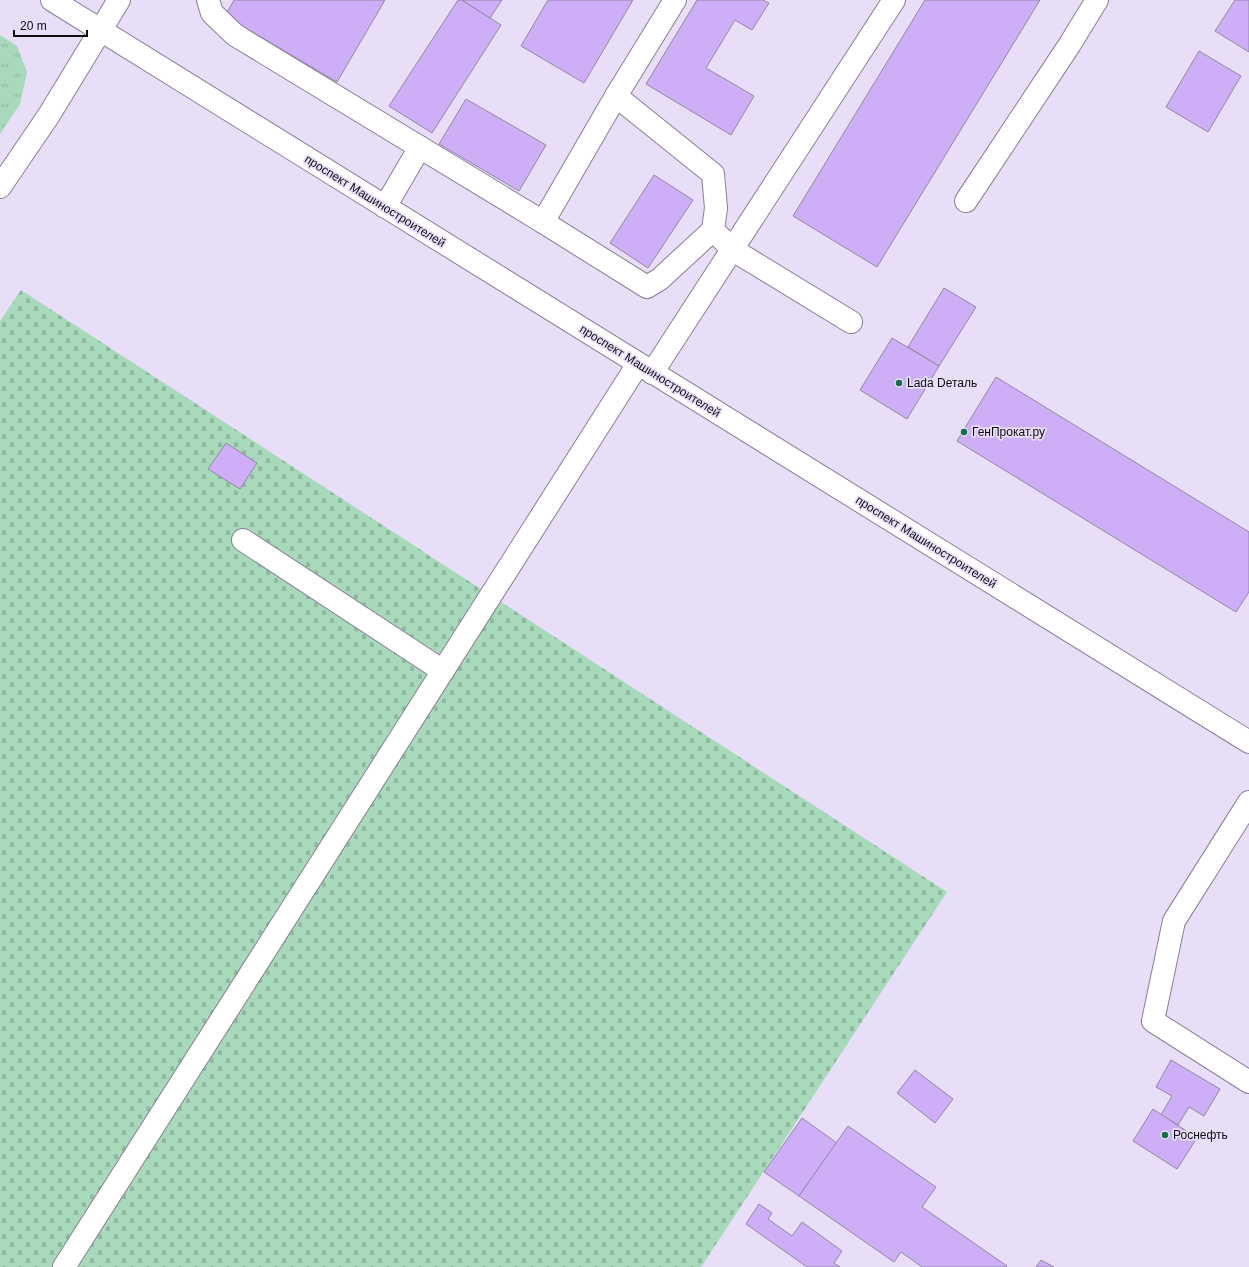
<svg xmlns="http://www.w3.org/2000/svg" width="1249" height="1267" font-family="Arial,sans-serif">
<defs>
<pattern id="grass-tufts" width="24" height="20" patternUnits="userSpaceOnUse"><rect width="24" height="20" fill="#a7d9ba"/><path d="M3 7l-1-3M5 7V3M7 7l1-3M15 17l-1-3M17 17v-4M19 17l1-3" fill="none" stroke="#8fb99f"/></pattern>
<pattern id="cemetery-stones" width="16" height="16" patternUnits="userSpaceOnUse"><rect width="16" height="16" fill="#a7d9ba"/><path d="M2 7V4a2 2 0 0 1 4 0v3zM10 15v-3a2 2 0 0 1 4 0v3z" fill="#8fb99f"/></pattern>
</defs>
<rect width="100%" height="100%" fill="#e8def8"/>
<!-- grass -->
<path fill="url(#grass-tufts)" d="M 0,35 L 17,46 L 27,72 L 20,104 L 0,134 Z"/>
<!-- cemetery -->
<path fill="url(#cemetery-stones)" d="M 21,290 L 947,892 L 701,1267 L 0,1267 L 0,321 Z"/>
<!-- building -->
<g fill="#cdaef7" stroke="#9288a0">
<path d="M 234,0 L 385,0 L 337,82 L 225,16 Z"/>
<path d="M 458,0 L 462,0 L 501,25 L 432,133 L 389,106 Z"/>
<path d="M 462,0 L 502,0 L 490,18 Z"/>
<path d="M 548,0 L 633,0 L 584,83 L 521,46 Z"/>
<path d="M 697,0 L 763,0 L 769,3 L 752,30 L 735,20 L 706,68 L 754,96 L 731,135 L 646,84 Z"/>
<path d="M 925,0 L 1040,0 L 877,267 L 793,216 Z"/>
<path d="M 1235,0 L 1249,0 L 1249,52 L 1215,31 Z"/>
<path d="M 1199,51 L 1241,76 L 1208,132 L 1166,107 Z"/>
<path d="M 466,99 L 546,145 L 519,191 L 439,144 Z"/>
<path d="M 654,175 L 693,200 L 648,268 L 610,243 Z"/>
<path d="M 944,288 L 976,307 L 939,366 L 908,347 Z"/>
<path d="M 892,338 L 939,366 L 907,419 L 860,390 Z"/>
<path d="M 996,377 L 1249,532 L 1249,592 L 1236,612 L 957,441 Z"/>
<path d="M 226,443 L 257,463 L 240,489 L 208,469 Z"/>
<path d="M 1171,1060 L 1220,1089 L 1204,1116 L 1189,1107 L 1178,1125 L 1161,1115 L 1172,1096 L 1156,1087 Z"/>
<path d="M 915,1070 L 953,1099 L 935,1123 L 897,1093 Z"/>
<path d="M 1153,1109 L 1197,1138 L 1177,1169 L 1133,1141 Z"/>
<path d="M 802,1118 L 837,1143 L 799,1196 L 764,1172 Z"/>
<path d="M 848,1126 L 936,1187 L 922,1207 L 1007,1266 L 1006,1267 L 922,1267 L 901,1252 L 894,1262 L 799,1196 Z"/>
<path d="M 759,1204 L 772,1213 L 768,1219 L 792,1236 L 802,1222 L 842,1251 L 834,1263 L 840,1267 L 807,1267 L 746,1224 Z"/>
<path d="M 1041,1260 L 1054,1267 L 1036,1267 Z"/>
</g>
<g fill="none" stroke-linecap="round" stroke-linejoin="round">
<!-- minor casing -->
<g stroke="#887f96" stroke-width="24">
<g id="minor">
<path d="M 208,0 L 212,13 L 235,35 L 543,222 L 616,96 L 713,174 L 716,208 L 713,230 L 733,250 L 851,322"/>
<path d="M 616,96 L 675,0"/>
<path d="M 966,201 L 1070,44 L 1097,0"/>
<path d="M 385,207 L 420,147"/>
<path d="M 543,222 L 647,287 L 660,279 L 713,230"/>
<path d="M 652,373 L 894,0"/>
<path d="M 243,540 L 443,671"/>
<path d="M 1249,802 L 1174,921 L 1153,1021 L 1249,1082"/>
<path d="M 64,1267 L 638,364"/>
</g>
</g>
<!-- major casing -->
<g stroke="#887f96" stroke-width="24">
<g id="major">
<path d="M 52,0 L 1249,742"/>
<path d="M 0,187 L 49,115 L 119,0"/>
</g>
</g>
<!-- minor -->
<use href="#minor" stroke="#fff" stroke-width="22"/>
<!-- major -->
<use href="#major" stroke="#fff" stroke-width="22"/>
</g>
<!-- markers -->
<g fill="#127146" stroke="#e8def8" stroke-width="1.5">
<circle cx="899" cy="383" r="4"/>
<circle cx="964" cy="432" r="4"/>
<circle cx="1165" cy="1135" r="4"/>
</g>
<g text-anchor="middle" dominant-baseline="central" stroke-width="3.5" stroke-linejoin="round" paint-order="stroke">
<!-- street labels -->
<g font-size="12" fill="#0f0b13" stroke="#e8def8">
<text transform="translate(375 201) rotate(32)">проспект Машиностроителей</text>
<text transform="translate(650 371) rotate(32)">проспект Машиностроителей</text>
<text transform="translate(926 542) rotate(32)">проспект Машиностроителей</text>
</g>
<!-- poi labels -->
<g font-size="12" fill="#0f0b13" stroke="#e8def8" text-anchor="start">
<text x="907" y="383">Lada Dеталь</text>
<text x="972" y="432">ГенПрокат.ру</text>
<text x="1173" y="1135">Роснефть</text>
</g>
</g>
<!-- scale -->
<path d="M14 30v6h73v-6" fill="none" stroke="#0f0b13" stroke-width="2"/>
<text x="20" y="30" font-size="12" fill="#0f0b13" stroke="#e8def8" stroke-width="3" paint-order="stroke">20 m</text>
</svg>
